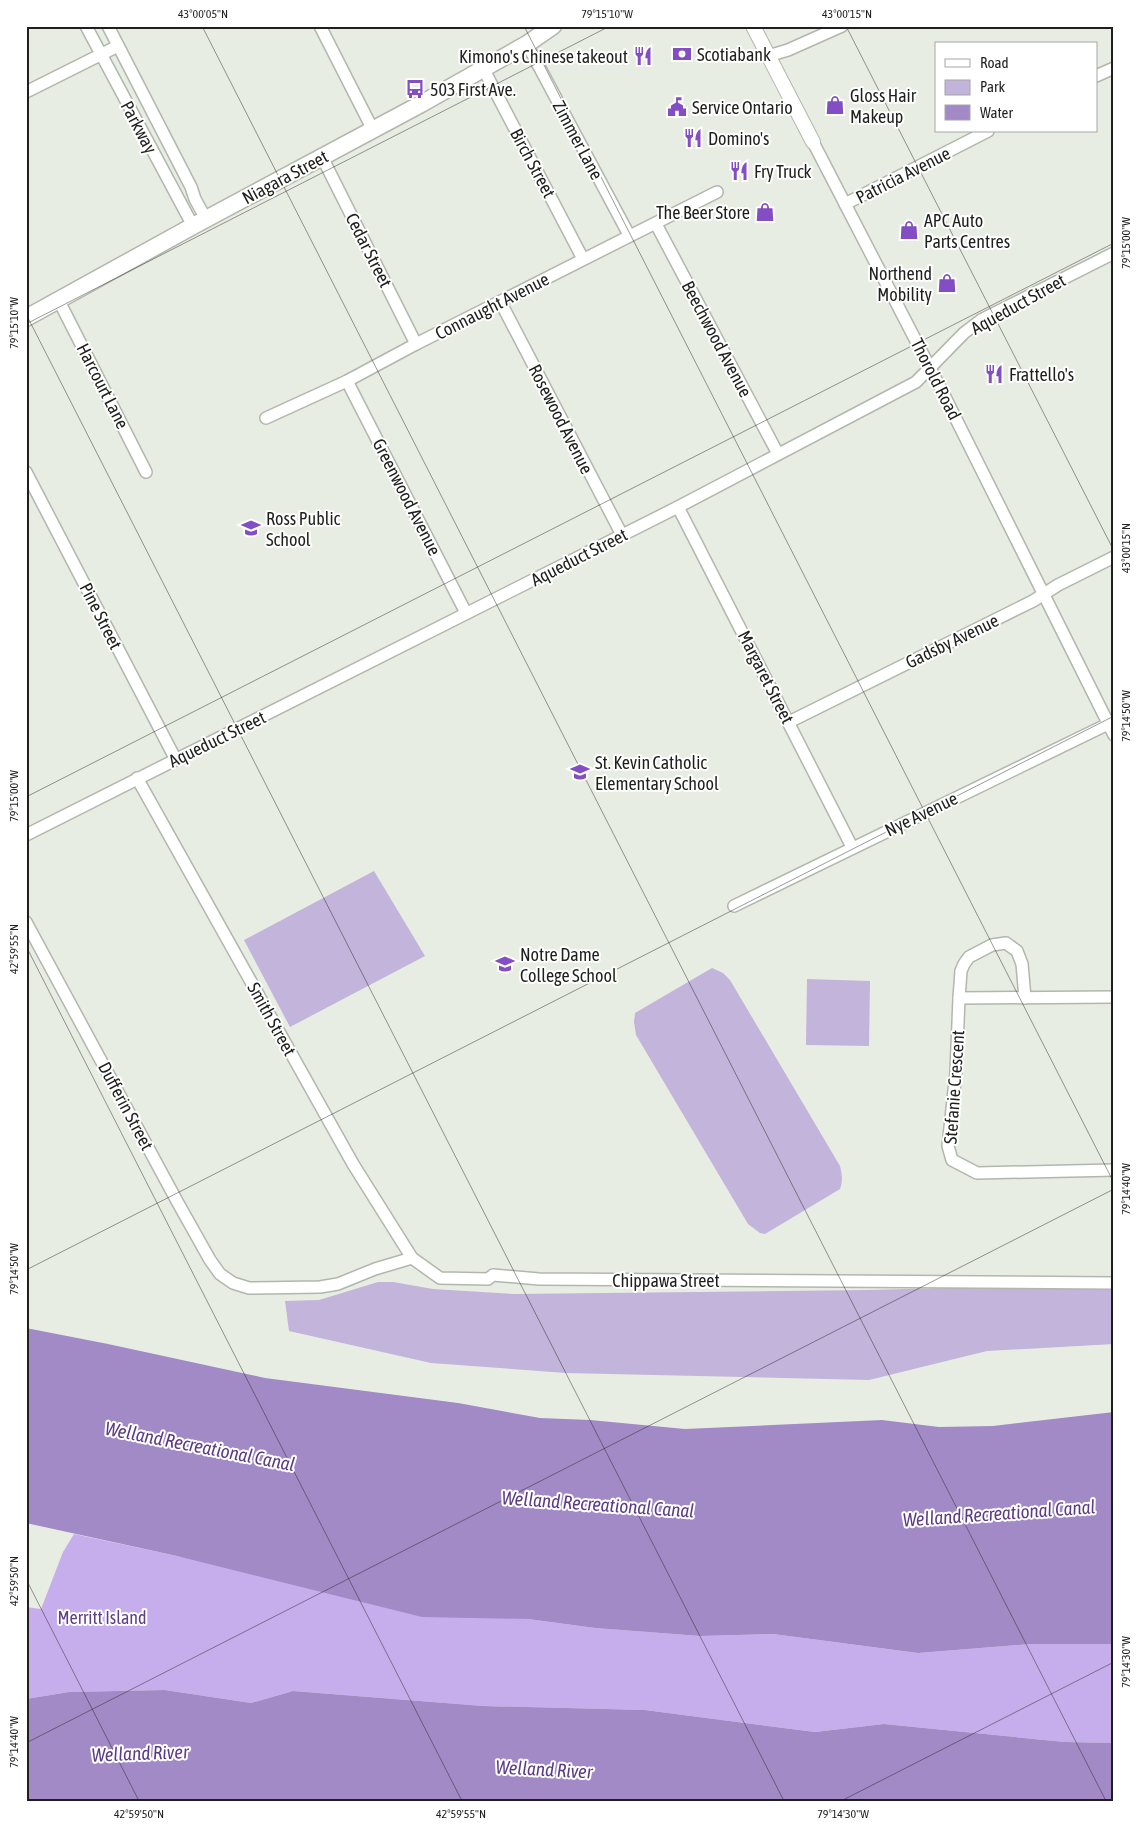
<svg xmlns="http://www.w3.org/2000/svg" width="1140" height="1827" font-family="'Asap Condensed',sans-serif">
<rect width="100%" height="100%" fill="#e8ede3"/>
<!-- green -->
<g fill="#c2b4da">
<path d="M 374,871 L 425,956 L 290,1027 L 244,940 Z"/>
<path d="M 712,968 L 723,973 L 730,980 L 840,1166 C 842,1174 843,1181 840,1189 L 765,1234 L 760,1233 L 748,1224 L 636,1035 L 634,1022 L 635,1013 Z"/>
<path d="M 807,979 L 870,981 L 869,1046 L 806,1045 Z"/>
<path d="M 378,1282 L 393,1282 L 433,1289 L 513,1294 L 868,1290 L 1114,1284 L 1114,1344 L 987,1351 L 869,1380 L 566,1373 L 431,1363 L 289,1331 L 285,1301 L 319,1300 Z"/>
<path d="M 188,1799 L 379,1801 L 187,1801 Z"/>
</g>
<!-- forest -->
<path fill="#c6aeed" d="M 74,1534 L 177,1556 L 528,1619 L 595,1628 L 700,1636 L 773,1634 L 918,1653 L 1031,1644 L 1114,1644 L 1114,1743 L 1065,1742 L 884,1724 L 815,1732 L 645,1710 L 483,1706 L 293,1691 L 251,1703 L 165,1690 L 69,1692 L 26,1699 L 26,1607 L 41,1609 L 63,1552 Z"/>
<!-- water -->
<g fill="#a18ac6">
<path d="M 26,1328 L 108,1344 L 265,1378 L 458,1403 L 540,1418 L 590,1420 L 685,1429 L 882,1420 L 939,1427 L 993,1426 L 1114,1412 L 1114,1644 L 1031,1644 L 918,1653 L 773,1634 L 700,1636 L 595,1628 L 528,1619 L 422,1617 L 177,1556 L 26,1523 Z"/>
<path d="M 165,1690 L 251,1703 L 293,1691 L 483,1706 L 645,1710 L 815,1732 L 884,1724 L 1065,1742 L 1114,1743 L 1114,1801 L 379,1801 L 188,1799 L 145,1801 L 26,1801 L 26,1699 L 69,1692 Z"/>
</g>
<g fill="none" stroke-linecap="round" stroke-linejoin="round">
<!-- minor casing -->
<g stroke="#b2b7ad" stroke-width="14">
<g id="minor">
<path d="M 86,26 L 193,226"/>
<path d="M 108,26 L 191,187 L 195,199 L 206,219"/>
<path d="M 320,26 L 373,130"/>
<path d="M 527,44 L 629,235"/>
<path d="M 768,56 L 788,50 L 842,26"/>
<path d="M 483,68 L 583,259"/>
<path d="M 1096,76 L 1114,68"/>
<path d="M 26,92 L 118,46"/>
<path d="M 813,142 L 944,395 L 1114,735"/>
<path d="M 322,157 L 416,344"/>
<path d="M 845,204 L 988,131"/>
<path d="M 656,224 L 778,454"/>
<path d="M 59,301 L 146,472"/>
<path d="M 501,303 L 622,535"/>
<path d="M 347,381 L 466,613"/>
<path d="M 266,418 L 347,381 L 416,344 L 717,192"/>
<path d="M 26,472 L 176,760"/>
<path d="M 678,507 L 852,847"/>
<path d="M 789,722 L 1033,601 L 1058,585 L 1114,557"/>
<path d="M 137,778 L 353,1164 L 412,1258 L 440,1278 L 488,1279 L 493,1275 L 539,1279 L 1114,1283"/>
<path d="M 26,835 L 678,507 L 916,382 L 964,333 L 981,320 L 1114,253"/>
<path d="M 734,906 L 1108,724"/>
<path d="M 26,922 L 178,1203 L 210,1260 L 220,1274 L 233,1283 L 249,1288 L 320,1287 L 338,1284 L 375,1269 L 412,1258"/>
<path d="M 959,998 L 1114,997"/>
<path d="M 1025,998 L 1022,964 L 1017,951 L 1010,946 L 1006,943 L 992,945 L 969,957 L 964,964 L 961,971 L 959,998 L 956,1072 L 948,1146 L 952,1160 L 977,1173 L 1114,1170"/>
</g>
</g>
<!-- tertiary casing -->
<g stroke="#b2b7ad" stroke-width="16">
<path id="tertiary" d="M 753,26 L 813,142"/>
</g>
<!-- secondary casing -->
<g stroke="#b2b7ad" stroke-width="19">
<path id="secondary" d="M 26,318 L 193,226 L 421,104 L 527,44 L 553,26"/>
</g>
<!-- minor -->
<use href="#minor" stroke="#fff" stroke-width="11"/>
<!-- tertiary -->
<use href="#tertiary" stroke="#fff" stroke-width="14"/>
<!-- secondary -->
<use href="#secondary" stroke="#fff" stroke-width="16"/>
</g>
<!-- ticks -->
<path fill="none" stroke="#1f201d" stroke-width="1" stroke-opacity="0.45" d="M 202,26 L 1106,1801M 524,26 L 1114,1183M 846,26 L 1114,551M 26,314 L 784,1801M 26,324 L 610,26M 26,797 L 1114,243M 26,946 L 462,1801M 26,1270 L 1114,716M 26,1579 L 139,1801M 26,1743 L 1114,1189M 841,1801 L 1114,1662"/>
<!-- icons -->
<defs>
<g id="bank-bare" transform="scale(1.5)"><path d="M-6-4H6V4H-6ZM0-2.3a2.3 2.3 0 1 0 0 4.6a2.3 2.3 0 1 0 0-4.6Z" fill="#834dc4" stroke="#fff" stroke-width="2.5" paint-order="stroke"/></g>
<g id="restaurant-bare" transform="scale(1.5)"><path d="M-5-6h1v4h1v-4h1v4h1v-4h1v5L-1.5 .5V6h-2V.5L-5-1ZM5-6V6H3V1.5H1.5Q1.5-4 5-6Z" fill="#834dc4" stroke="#fff" stroke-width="2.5" paint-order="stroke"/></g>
<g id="bus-bare" transform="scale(1.5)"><path d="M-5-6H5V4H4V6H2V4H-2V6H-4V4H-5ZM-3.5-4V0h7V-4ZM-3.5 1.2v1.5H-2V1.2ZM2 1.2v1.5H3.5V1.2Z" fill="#834dc4" stroke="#fff" stroke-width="2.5" paint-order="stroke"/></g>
<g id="shop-bare" transform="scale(1.5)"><path d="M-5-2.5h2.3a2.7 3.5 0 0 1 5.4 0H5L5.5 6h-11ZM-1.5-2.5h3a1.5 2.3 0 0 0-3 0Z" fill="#834dc4" stroke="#fff" stroke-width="2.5" paint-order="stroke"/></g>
<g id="civic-bare" transform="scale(1.5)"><path d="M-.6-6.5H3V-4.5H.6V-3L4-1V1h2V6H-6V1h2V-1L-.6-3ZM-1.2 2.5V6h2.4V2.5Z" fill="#834dc4" stroke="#fff" stroke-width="2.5" paint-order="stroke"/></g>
<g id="school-bare" transform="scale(1.5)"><path d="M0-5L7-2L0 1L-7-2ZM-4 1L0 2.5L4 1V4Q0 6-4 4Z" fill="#834dc4" stroke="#fff" stroke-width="2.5" paint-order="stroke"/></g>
</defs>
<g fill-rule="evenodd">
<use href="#bank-bare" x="682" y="54"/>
<use href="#restaurant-bare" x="643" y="56"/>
<use href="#bus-bare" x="415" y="89"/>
<use href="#shop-bare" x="835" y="105"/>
<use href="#civic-bare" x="677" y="107"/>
<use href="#restaurant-bare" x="693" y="138"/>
<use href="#restaurant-bare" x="739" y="171"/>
<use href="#shop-bare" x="765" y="212"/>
<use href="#shop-bare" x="909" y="230"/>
<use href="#shop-bare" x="947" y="283"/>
<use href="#restaurant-bare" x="994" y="374"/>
<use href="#school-bare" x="251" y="528"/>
<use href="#school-bare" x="580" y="772"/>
<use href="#school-bare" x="505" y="964"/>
</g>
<g text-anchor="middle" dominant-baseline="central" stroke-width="4" stroke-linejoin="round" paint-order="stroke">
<!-- poi labels -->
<g font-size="18" fill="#1f201d" stroke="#fff" text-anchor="start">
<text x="697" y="54">Scotiabank</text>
<text x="628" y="56" text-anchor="end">Kimono's Chinese takeout</text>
<text x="430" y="89">503 First Ave.</text>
<text x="850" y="95">Gloss Hair<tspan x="850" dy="21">Makeup</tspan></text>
<text x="692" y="107">Service Ontario</text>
<text x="708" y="138">Domino's</text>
<text x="754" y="171">Fry Truck</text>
<text x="750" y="212" text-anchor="end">The Beer Store</text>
<text x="924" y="220">APC Auto<tspan x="924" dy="21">Parts Centres</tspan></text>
<text x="932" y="273" text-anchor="end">Northend<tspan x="932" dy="21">Mobility</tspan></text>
<text x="1009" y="374">Frattello's</text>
<text x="266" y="518">Ross Public<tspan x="266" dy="21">School</tspan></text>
<text x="595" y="762">St. Kevin Catholic<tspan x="595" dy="21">Elementary School</tspan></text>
<text x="520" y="954">Notre Dame<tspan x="520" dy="21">College School</tspan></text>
</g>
<!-- street labels -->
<g font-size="18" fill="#1f201d" stroke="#fff">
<text transform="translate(139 127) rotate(62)">Parkway</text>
<text transform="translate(578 140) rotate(62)">Zimmer Lane</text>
<text transform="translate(533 163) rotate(62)">Birch Street</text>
<text transform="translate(903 175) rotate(-27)">Patricia Avenue</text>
<text transform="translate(285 177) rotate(-28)">Niagara Street</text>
<text transform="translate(369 250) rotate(63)">Cedar Street</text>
<text transform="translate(1018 304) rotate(-29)">Aqueduct Street</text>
<text transform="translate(492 306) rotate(-27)">Connaught Avenue</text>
<text transform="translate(717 339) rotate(62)">Beechwood Avenue</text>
<text transform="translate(936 379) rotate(63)">Thorold Road</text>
<text transform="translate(103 386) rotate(63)">Harcourt Lane</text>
<text transform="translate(561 419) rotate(63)">Rosewood Avenue</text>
<text transform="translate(407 497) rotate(63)">Greenwood Avenue</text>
<text transform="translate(579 557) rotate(-27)">Aqueduct Street</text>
<text transform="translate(101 616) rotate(63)">Pine Street</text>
<text transform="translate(952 641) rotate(-26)">Gadsby Avenue</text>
<text transform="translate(766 677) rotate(63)">Margaret Street</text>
<text transform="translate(217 739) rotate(-26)">Aqueduct Street</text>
<text transform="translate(921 814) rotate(-26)">Nye Avenue</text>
<text transform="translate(272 1019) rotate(61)">Smith Street</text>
<text transform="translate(954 1087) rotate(-86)">Stefanie Crescent</text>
<text transform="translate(126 1106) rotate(62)">Dufferin Street</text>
<text x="666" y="1280">Chippawa Street</text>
</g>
<!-- park labels -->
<g font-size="18" fill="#5f3e88" stroke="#fff">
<text x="102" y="1617">Merritt Island</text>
</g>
<!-- water labels -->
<g font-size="19" font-style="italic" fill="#5c3b85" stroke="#fff">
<text transform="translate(200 1446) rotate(11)">Welland Recreational Canal</text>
<text transform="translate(598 1504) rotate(4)">Welland Recreational Canal</text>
<text transform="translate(999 1513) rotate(-4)">Welland Recreational Canal</text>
<text transform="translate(140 1753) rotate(-2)">Welland River</text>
<text transform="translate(544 1769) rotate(3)">Welland River</text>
</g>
</g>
<!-- border -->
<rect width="1140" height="1827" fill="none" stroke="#ffffff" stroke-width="55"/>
<!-- legend -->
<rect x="935" y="42" width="162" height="90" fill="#ffffff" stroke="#a5a6a5"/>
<rect x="945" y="59" width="25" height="8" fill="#ffffff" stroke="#a5a6a5"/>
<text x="980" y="68" font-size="15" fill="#1f201d">Road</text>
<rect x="945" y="80" width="25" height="15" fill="#c2b4da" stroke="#a5a6a5"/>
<text x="980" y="92" font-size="15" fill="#1f201d">Park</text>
<rect x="945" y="105" width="25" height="15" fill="#a18ac6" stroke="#a5a6a5"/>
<text x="980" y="118" font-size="15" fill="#1f201d">Water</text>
<rect x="28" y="28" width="1084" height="1772" fill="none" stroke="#1f201d" stroke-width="2"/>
<g font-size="12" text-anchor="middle" fill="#1f201d">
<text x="203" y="18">43°00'05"N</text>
<text x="607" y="18">79°15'10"W</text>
<text x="847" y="18">43°00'15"N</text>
<text transform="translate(1126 243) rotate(-90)" y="4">79°15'00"W</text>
<text transform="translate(14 323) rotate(-90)" y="4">79°15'10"W</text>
<text transform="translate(1126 548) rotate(-90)" y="4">43°00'15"N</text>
<text transform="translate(1126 716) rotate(-90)" y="4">79°14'50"W</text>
<text transform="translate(14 796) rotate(-90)" y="4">79°15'00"W</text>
<text transform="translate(14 949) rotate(-90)" y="4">42°59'55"N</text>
<text transform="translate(1126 1189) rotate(-90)" y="4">79°14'40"W</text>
<text transform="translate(14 1269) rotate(-90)" y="4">79°14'50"W</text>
<text transform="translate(14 1581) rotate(-90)" y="4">42°59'50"N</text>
<text transform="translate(1126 1662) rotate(-90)" y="4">79°14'30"W</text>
<text transform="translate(14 1742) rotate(-90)" y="4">79°14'40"W</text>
<text x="139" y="1818">42°59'50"N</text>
<text x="461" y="1818">42°59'55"N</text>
<text x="843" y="1818">79°14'30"W</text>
</g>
</svg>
